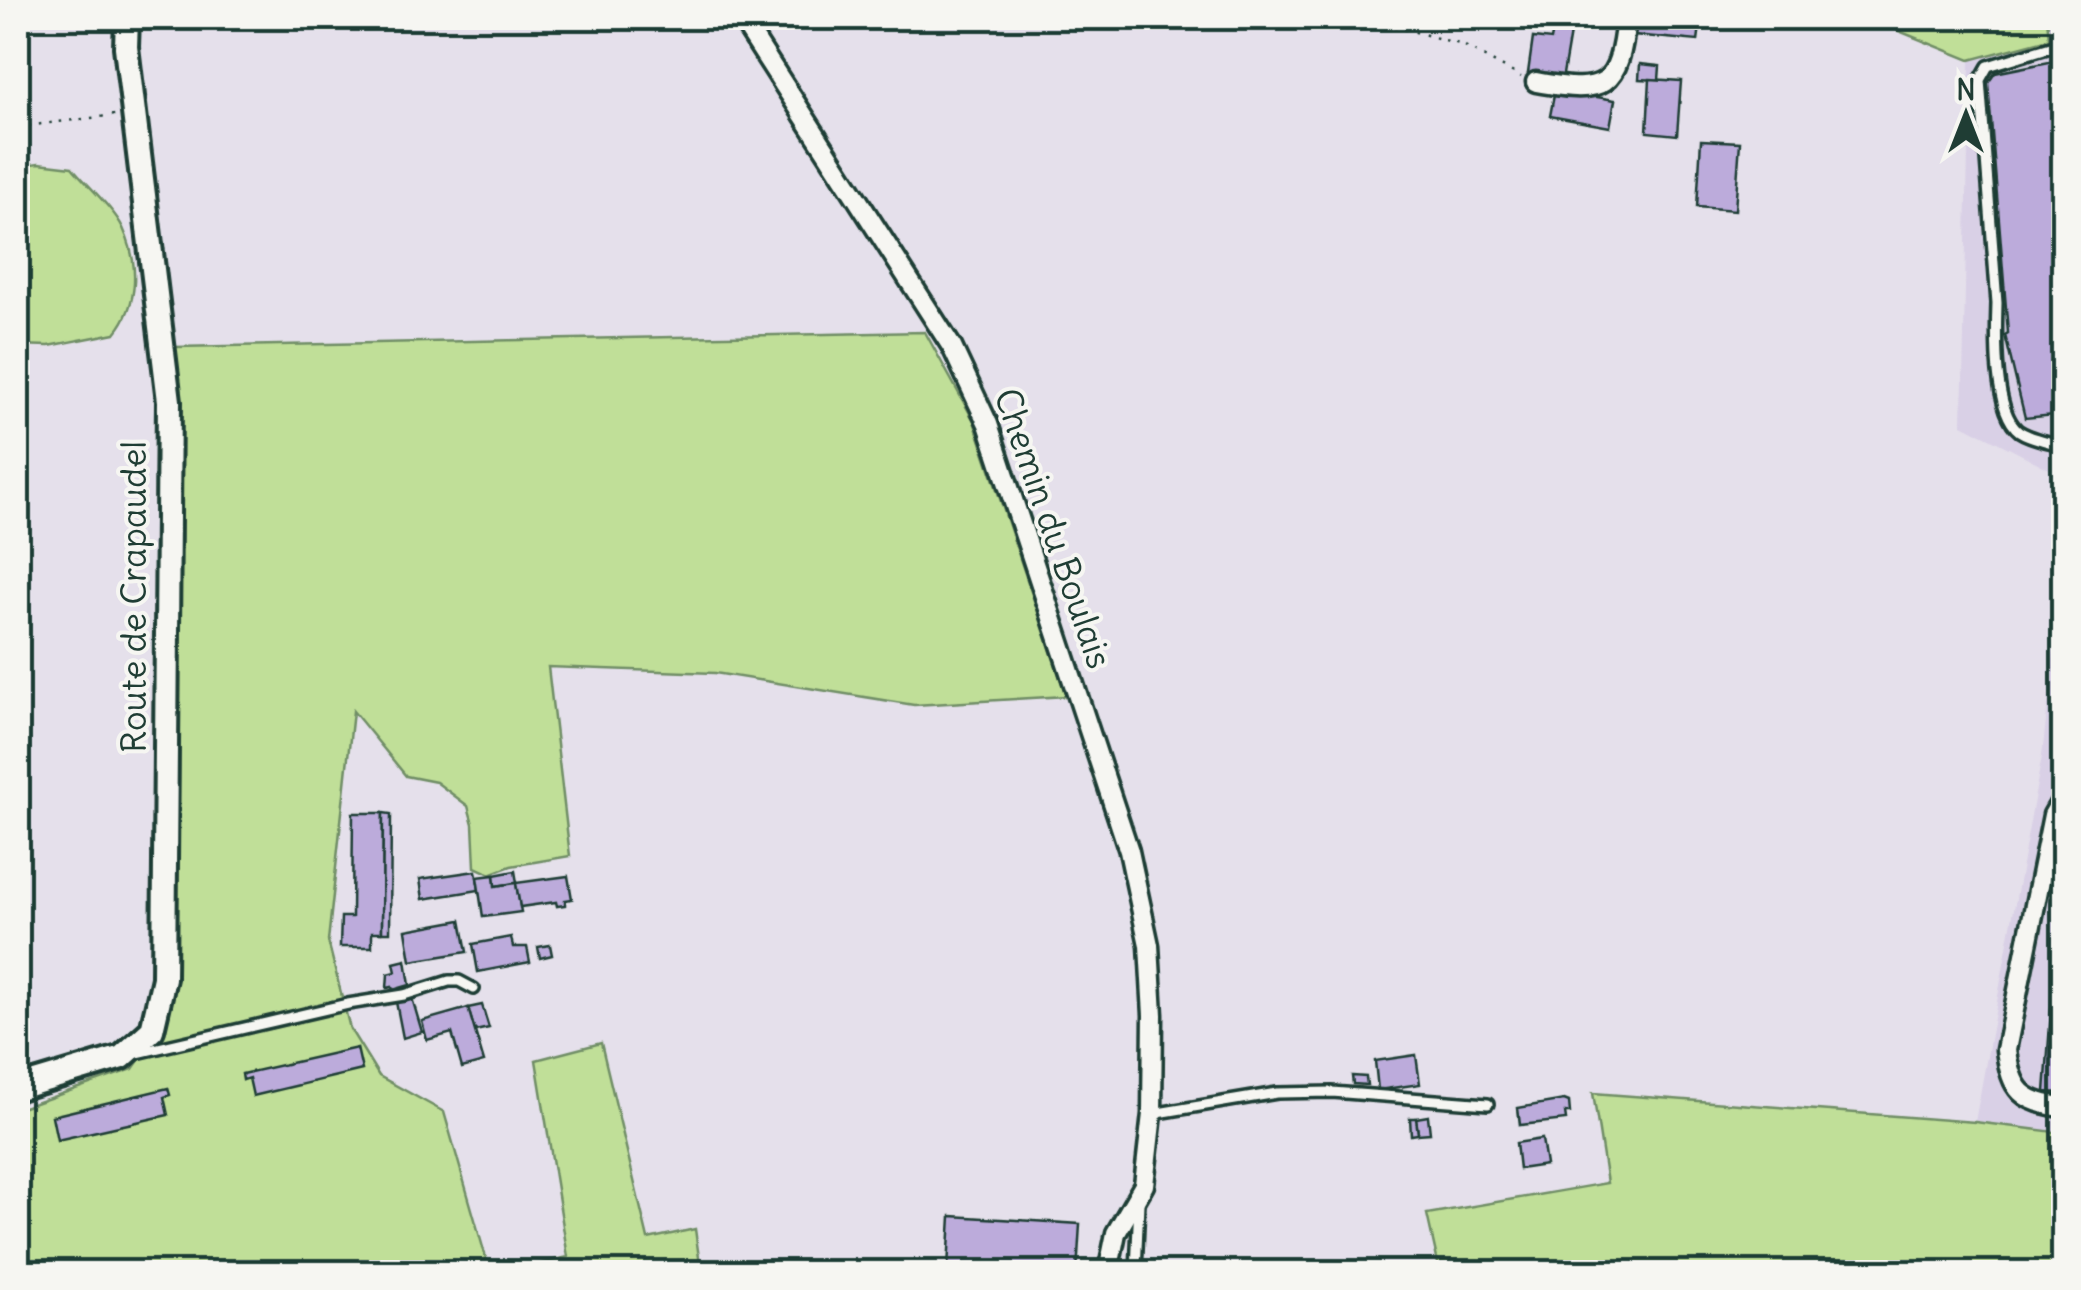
<svg xmlns="http://www.w3.org/2000/svg" width="2081" height="1290" font-family="Delius,sans-serif">
<rect width="100%" height="100%" fill="#e5e0eb"/>
<filter id="ink" filterUnits="userSpaceOnUse"><feTurbulence type="fractalNoise" baseFrequency=".01" numOctaves="2"/><feDisplacementMap in="SourceGraphic" scale="20" xChannelSelector="R" yChannelSelector="G"/><feConvolveMatrix kernelMatrix="1 2 1 2 8 2 1 2 1" color-interpolation-filters="sRGB"/></filter>
<g filter="url(#ink)">
<!-- built -->
<g fill="#d9d0e6">
<path d="M 2047,18 L 2063,18 L 2063,476 L 1962,424 L 1970,60 L 2048,39 Z"/>
<path d="M 2063,571 L 2063,1133 L 1975,1122 L 2042,756 Z"/>
</g>
<!-- green -->
<g fill="#c0df98" stroke="#708e66" stroke-width="2.5">
<path d="M 1867,18 L 2047,18 L 2049,39 L 1970,60 Z"/>
<path d="M 39,163 L 72,167 C 86,184 114,209 123,228 C 139,263 139,304 115,333 L 49,346 L 18,345 L 18,166 Z"/>
<path d="M 925,332 L 974,421 L 1066,696 L 914,705 L 715,673 L 548,667 L 570,856 L 511,866 L 490,874 L 475,867 L 473,824 L 468,806 L 436,782 L 406,776 L 353,711 L 328,941 L 350,1029 L 379,1076 L 444,1112 L 490,1272 L 18,1272 L 18,1109 L 133,1069 L 162,1027 L 175,703 L 181,425 L 175,347 Z"/>
<path d="M 601,1043 L 648,1239 L 695,1229 L 701,1272 L 502,1272 L 568,1257 L 536,1060 Z"/>
<path d="M 1593,1093 L 1975,1122 L 2063,1133 L 2063,1272 L 1440,1272 L 1427,1214 L 1607,1183 Z"/>
</g>
<!-- building -->
<g fill="#bcabdb" stroke="#1f3d34" stroke-width="2.5">
<path d="M 1635,18 L 1701,18 L 1698,41 L 1634,35 Z"/>
<path d="M 1554,25 L 1571,27 L 1562,80 L 1528,73 L 1533,38 L 1551,40 Z"/>
<path d="M 2064,59 L 2064,414 L 2025,418 L 2005,335 L 2008,333 L 1988,83 L 1995,73 Z"/>
<path d="M 1640,64 L 1660,66 L 1659,80 L 1639,79 Z"/>
<path d="M 1650,79 L 1681,81 L 1677,135 L 1647,132 Z"/>
<path d="M 1555,90 L 1615,100 L 1610,127 L 1550,116 Z"/>
<path d="M 1701,140 L 1740,142 L 1735,210 L 1697,207 Z"/>
<path d="M 353,813 L 383,813 L 382,932 L 372,932 L 372,947 L 340,947 L 341,917 L 352,917 Z"/>
<path d="M 383,813 L 391,814 L 390,932 L 382,932 Z"/>
<path d="M 2064,835 L 2064,1093 L 2045,1092 Z"/>
<path d="M 476,871 L 479,890 L 423,899 L 420,879 Z"/>
<path d="M 515,871 L 517,883 L 495,886 L 494,875 Z"/>
<path d="M 494,875 L 495,886 L 516,883 L 521,912 L 483,917 L 477,877 Z"/>
<path d="M 568,876 L 572,899 L 565,900 L 565,905 L 557,906 L 556,902 L 520,907 L 516,883 Z"/>
<path d="M 461,920 L 467,952 L 411,961 L 406,930 Z"/>
<path d="M 511,937 L 513,947 L 527,947 L 530,962 L 478,972 L 473,944 Z"/>
<path d="M 550,945 L 552,955 L 540,958 L 538,947 Z"/>
<path d="M 406,960 L 410,985 L 393,990 L 392,987 L 387,988 L 388,974 L 396,972 L 394,963 Z"/>
<path d="M 412,998 L 422,1032 L 403,1038 L 396,1002 Z"/>
<path d="M 482,1005 L 489,1028 L 475,1031 L 468,1008 Z"/>
<path d="M 468,1008 L 484,1062 L 462,1068 L 452,1033 L 427,1040 L 422,1021 Z"/>
<path d="M 357,1048 L 362,1070 L 253,1096 L 249,1078 L 243,1080 L 242,1074 Z"/>
<path d="M 1416,1055 L 1420,1084 L 1378,1090 L 1375,1061 Z"/>
<path d="M 1352,1076 L 1366,1077 L 1367,1085 L 1353,1084 Z"/>
<path d="M 168,1088 L 170,1095 L 164,1097 L 168,1115 L 57,1140 L 52,1116 Z"/>
<path d="M 1564,1100 L 1569,1102 L 1570,1113 L 1565,1113 L 1566,1120 L 1520,1125 L 1518,1108 Z"/>
<path d="M 1428,1116 L 1430,1133 L 1418,1134 L 1416,1118 Z"/>
<path d="M 1410,1118 L 1416,1118 L 1418,1134 L 1411,1135 Z"/>
<path d="M 1542,1139 L 1546,1165 L 1519,1169 L 1516,1143 Z"/>
<path d="M 951,1216 L 1080,1224 L 1077,1272 L 948,1268 Z"/>
</g>
<g fill="none" stroke-linecap="round" stroke-linejoin="round">
<!-- service casing -->
<g stroke="#1f3d34" stroke-width="16">
<g id="service">
<path d="M 2064,43 L 1988,66 L 1980,80 L 1997,303 C 1996,333 1993,411 2019,431 C 2031,439 2050,442 2064,446"/>
<path d="M 137,1053 L 348,1004 L 404,995 L 449,981 L 459,981 L 474,989"/>
<path d="M 1152,1114 L 1277,1093 L 1332,1092 L 1488,1104"/>
<path d="M 1136,1272 L 1139,1202"/>
</g>
</g>
<!-- minor casing -->
<g stroke="#1f3d34" stroke-width="25">
<g id="minor">
<path d="M 741,18 L 952,347 L 988,424 L 1129,851 L 1149,945 L 1153,1015 L 1152,1114 L 1144,1185 L 1116,1233 L 1108,1272"/>
<path d="M 1536,82 C 1606,95 1619,87 1626,18"/>
<path d="M 2064,796 L 2053,815 L 2006,1050 C 2011,1090 2022,1103 2064,1107"/>
</g>
</g>
<!-- tertiary casing -->
<g stroke="#1f3d34" stroke-width="30">
<path id="tertiary" d="M 18,1088 L 122,1057 L 152,1030 L 164,978 L 169,401 L 126,47 L 127,18"/>
</g>
<!-- path -->
<g stroke="#1f3d34" stroke-width="2.5" stroke-dasharray="2.5 8" stroke-linecap="butt">
<path d="M 1364,18 L 1463,45 L 1521,77"/>
<path d="M 18,127 L 115,115"/>
</g>
<!-- service -->
<use href="#service" stroke="#f6f6f2" stroke-width="9"/>
<!-- minor -->
<use href="#minor" stroke="#f6f6f2" stroke-width="18"/>
<!-- tertiary -->
<use href="#tertiary" stroke="#f6f6f2" stroke-width="22"/>
</g>
</g>
<g text-anchor="middle" dominant-baseline="central" stroke-width="8" stroke-linejoin="round" paint-order="stroke">
<!-- street labels -->
<g font-size="35" fill="#1f3d34" stroke="#f6f6f2">
<text transform="translate(1054 528) rotate(71)">Chemin du Boulais</text>
<text transform="translate(133 597) rotate(-90)">Route de Crapaudel</text>
</g>
</g>
<!-- margin -->
<rect width="2081" height="1290" fill="none" stroke="#f6f6f2" stroke-width="60"/>
<rect x="30" y="30" width="2021" height="1230" fill="none" stroke="#1f3d34" stroke-width="4" filter="url(#ink)"/>
<!-- north arrow -->
<g transform="translate(1966 115)" stroke="#f6f6f2" stroke-width="8" paint-order="stroke">
<path d="M0-8L18 38L0 25L-18 38Z" fill="#1f3d34"/>
<text y="-15" font-size="28" font-weight="bold" text-anchor="middle" fill="#1f3d34">N</text>
</g>
</svg>
